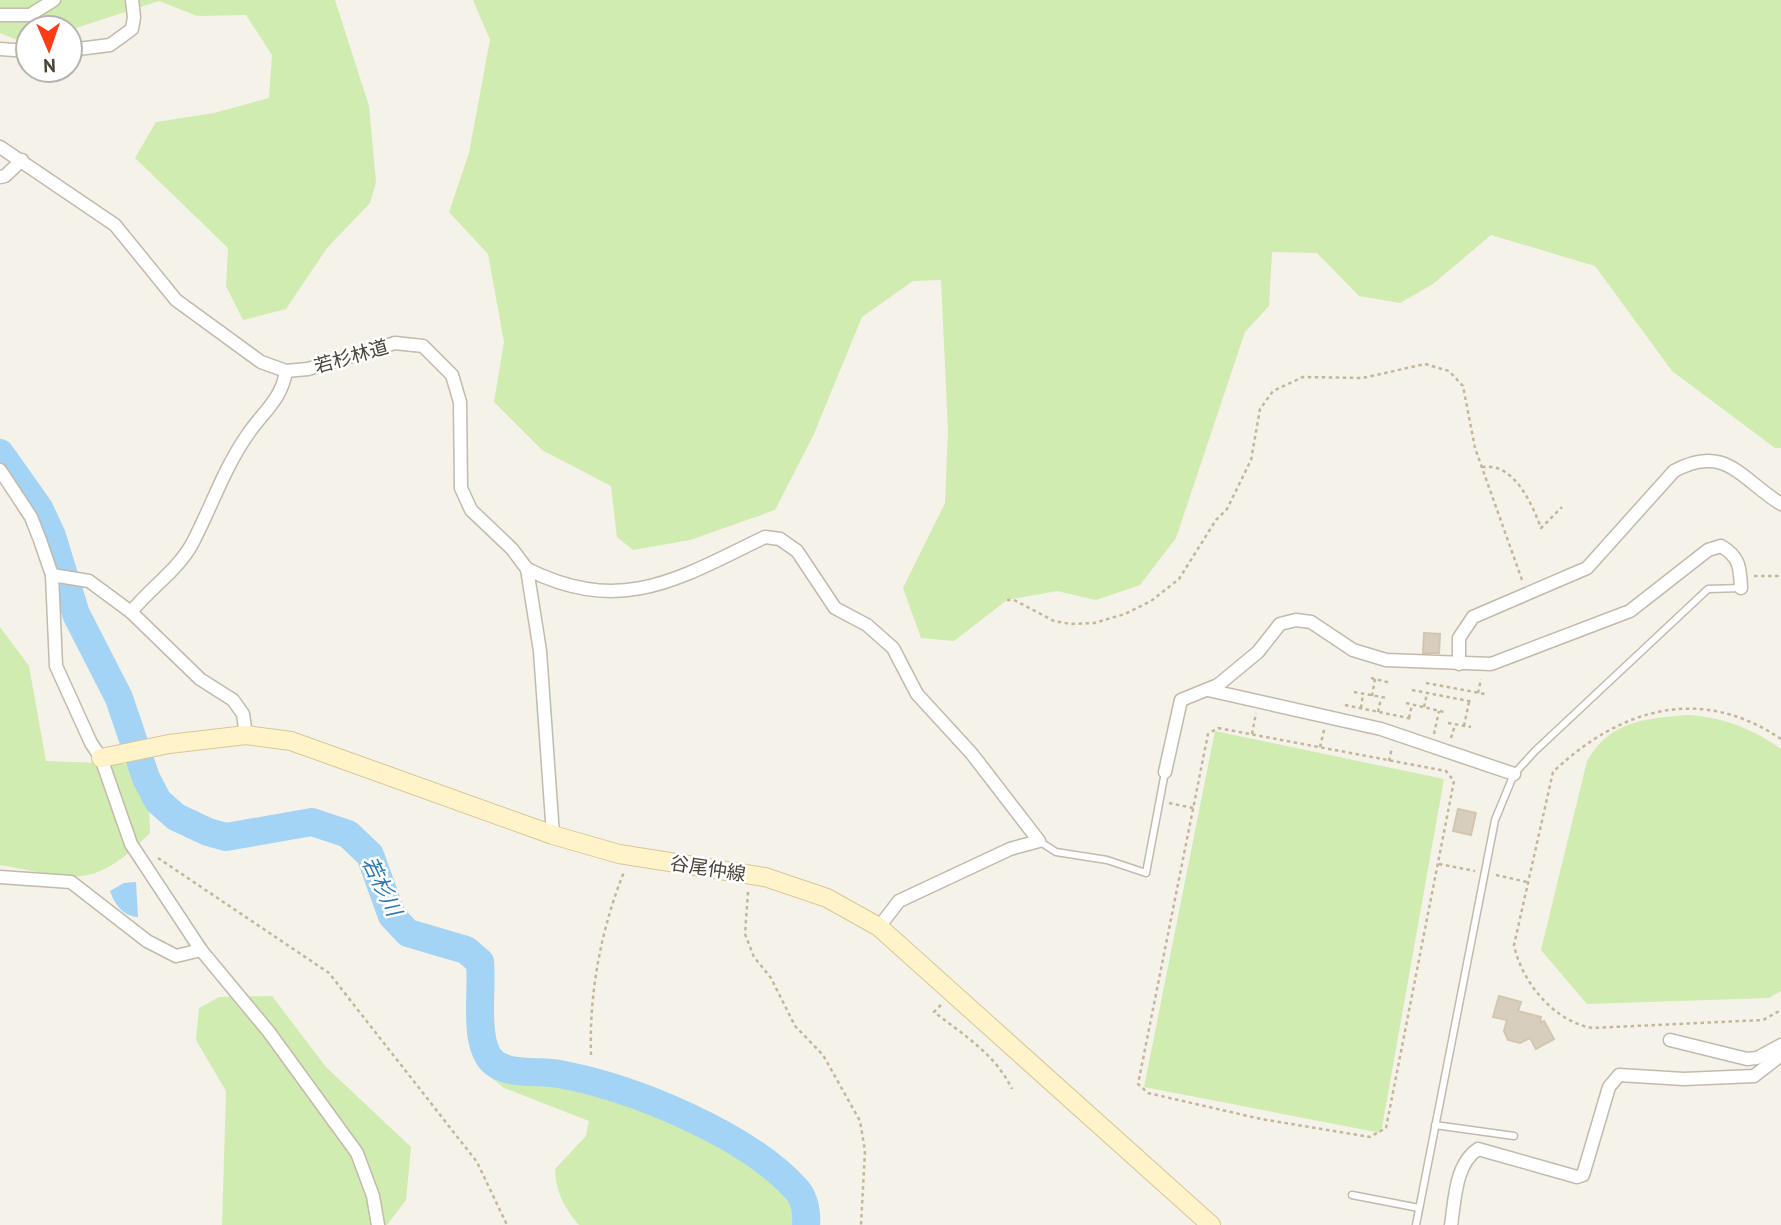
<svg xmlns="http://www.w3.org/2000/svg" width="1781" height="1225" font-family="'PT Sans','Noto Sans JP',sans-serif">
<rect width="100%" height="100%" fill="#f5f2e9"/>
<!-- green -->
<g fill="#d0ecb0">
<path d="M 0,0 L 335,0 L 369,106 L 376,182 L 370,203 L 327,248 L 286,309 L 243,320 L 226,286 L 228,248 L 135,158 L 156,122 L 214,113 L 269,98 L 272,55 L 246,15 L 197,16 L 159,1 L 70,30 L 28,28 L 28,41 L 22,42 L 0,33 Z"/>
<path d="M 473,0 L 1781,0 L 1781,448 L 1775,448 L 1672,371 L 1595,266 L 1491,235 L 1433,284 L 1400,303 L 1359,296 L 1317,253 L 1272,252 L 1269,306 L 1245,332 L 1176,538 L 1140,585 L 1096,600 L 1057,591 L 1007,600 L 954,641 L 921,638 L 903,588 L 945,503 L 948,430 L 941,280 L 913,281 L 862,317 L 813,436 L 775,510 L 690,540 L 633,550 L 617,537 L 611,486 L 542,450 L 494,402 L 504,342 L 488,254 L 449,212 L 469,153 L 490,40 Z"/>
<path d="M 0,627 L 29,666 L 46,761 L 126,764 L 149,807 L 150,833 C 91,892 76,878 0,865 Z"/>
<path d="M 1688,715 C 1723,717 1753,729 1781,749 L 1781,991 L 1769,998 L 1587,1004 L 1541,950 L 1587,761 C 1611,720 1644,719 1688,715 Z"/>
<path d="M 1215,731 L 1444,779 L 1381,1133 L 1144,1087 Z"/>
<path d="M 272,996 L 326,1067 L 411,1147 L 406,1200 L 387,1225 L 222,1225 L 226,1091 L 196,1040 L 199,1008 L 219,997 Z"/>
<path d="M 544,1061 L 703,1113 L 819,1211 L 819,1225 L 579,1225 C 564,1207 556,1193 555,1169 L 586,1136 L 589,1121 L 504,1088 L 489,1076 Z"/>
</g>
<!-- water -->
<path fill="#a3d3f5" d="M 136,882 L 138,917 C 123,916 115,905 110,891 L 124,883 Z"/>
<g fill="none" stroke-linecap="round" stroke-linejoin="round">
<!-- river -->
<path stroke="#a3d3f5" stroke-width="28" d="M 0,453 L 39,508 L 52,536 L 76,614 L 119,698 L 146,778 L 158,801 L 176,817 L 208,832 L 226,837 L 312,822 L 348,834 L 370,855 L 392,916 L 408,933 L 466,950 L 480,962 C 483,989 473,1041 492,1061 C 507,1076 540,1070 559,1074 C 631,1087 747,1134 797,1190 C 805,1199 807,1214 806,1225"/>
</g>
<!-- building -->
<g fill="#d8cebe" stroke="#d3c6b0" stroke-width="2">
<path d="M 1424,633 L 1440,634 L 1439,653 L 1423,653 Z"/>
<path d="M 1458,809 L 1476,813 L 1471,835 L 1453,831 Z"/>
<path d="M 1499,996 L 1521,1002 L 1518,1011 L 1541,1017 L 1540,1023 L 1544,1021 L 1554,1039 L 1536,1049 L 1530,1038 L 1520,1043 L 1508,1040 L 1504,1031 L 1507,1020 L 1493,1017 Z"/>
</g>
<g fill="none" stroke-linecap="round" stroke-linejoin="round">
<!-- lane casing -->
<g stroke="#c2baab" stroke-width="9">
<g id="lane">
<path d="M 1039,841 L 1056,852 L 1107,860 L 1146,873 L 1165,772"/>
<path d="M 1435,1125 L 1514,1136"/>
<path d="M 1352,1195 L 1419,1208"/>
<path d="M 1416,1225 L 1495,820 L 1514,774 L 1535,751 L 1708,589 L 1741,588"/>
</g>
</g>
<!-- street casing -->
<g stroke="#c2baab" stroke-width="15">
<g id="street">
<path d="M 0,15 L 30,15 L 54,0"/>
<path d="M 0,49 L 28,51"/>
<path d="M 70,50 L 110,45 L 132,29 L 134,17 L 132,0"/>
<path d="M 0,147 L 115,225 L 176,300 L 261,362 L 286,371 L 308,369 L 395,343 L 423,346 L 452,375 L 460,402 L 461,488 L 471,510 L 512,549 L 527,569 L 540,651 L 553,835"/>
<path d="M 0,177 L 5,176 L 22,160"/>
<path d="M 0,470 L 31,517 L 40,540 L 52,575 L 56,666 L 91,743 L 101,758 L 131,844 L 201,950 L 269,1032 L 357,1153 L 373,1196 L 378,1225"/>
<path d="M 527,569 C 622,616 678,579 765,537 L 780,539 L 797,551 L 835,608 L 867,625 L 893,648 L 917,694 L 972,754 L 1039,841 L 1010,849 L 899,901 L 879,927"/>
<path d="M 52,575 L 89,581 L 131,612 L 200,679 L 233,700 L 243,714 L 246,735"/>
<path d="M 131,612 C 150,588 177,571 192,544 C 211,508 224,468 248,434 C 263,412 282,399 286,371"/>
<path d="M 1459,664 L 1459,638 L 1473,617 L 1587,568 L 1674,471 C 1725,443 1741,479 1781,504"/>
<path d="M 1208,690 L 1381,729 L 1514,774"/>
<path d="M 1165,772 L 1181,700 L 1218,685 L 1258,652 L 1280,624 L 1296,620 L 1311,622 L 1353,650 L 1386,660 L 1491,664 L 1630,611 L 1708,550 L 1721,546 C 1740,557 1740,568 1741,588"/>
<path d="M 0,877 L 71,882 L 147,941 L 176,956 L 201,950"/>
<path d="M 1670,1040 L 1747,1059 L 1757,1058 L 1781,1045"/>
<path d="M 1451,1225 C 1455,1200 1455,1164 1478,1149 L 1577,1177 L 1583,1175 L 1609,1087 L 1619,1075 L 1684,1079 L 1754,1076 L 1781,1055"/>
</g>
</g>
<!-- secondary casing -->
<g stroke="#d8c797" stroke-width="20">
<path id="secondary" d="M 101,758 L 169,744 L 246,735 L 291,741 L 553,835 L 619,854 L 765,877 L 827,898 L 879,927 L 1211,1225"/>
</g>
<!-- path -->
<g stroke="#c4b69b" stroke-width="2.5" stroke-dasharray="3.5 3.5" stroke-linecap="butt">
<path d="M 1482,467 C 1514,462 1532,504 1541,528 L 1562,507"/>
<path d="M 1754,576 L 1781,576"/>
<path d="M 1007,600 L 1014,600 L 1054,621 L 1071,624 L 1094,623 L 1125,614 L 1151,601 L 1179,579 L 1216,520 L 1227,509 L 1251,460 L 1260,409 L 1273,391 L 1303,377 L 1363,378 L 1425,364 L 1449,371 L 1463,386 L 1475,448 L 1522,580"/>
<path d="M 1371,678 L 1391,683"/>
<path d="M 1426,683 L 1485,694"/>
<path d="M 1412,690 L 1474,702"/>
<path d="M 1354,692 L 1387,698"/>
<path d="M 1478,693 L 1481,679"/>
<path d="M 1372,696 L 1375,679"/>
<path d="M 1406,703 L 1444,712"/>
<path d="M 1345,705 L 1413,719"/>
<path d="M 1424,707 L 1427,693"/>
<path d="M 1361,708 L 1363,694"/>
<path d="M 1378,712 L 1381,698"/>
<path d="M 1409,718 L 1412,705"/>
<path d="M 1448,723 L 1471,727"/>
<path d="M 1464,726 L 1469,702"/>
<path d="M 1218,728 L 1446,771 L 1454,781 L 1386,1128 L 1370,1137 L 1261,1119 L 1148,1093 L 1138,1084 L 1208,734 Z"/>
<path d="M 1252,734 L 1256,713"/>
<path d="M 1434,734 L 1439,711"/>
<path d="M 1451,738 L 1455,725"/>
<path d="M 1781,739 C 1700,684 1619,709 1553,772 L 1514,945 C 1522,983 1554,1021 1592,1028 L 1763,1020 L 1781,1010"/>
<path d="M 1320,747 L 1324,730"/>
<path d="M 1389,761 L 1392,747"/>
<path d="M 1169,803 L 1193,808"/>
<path d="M 158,858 L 329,973 L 477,1162 L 507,1225"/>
<path d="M 1439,864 L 1475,871"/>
<path d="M 1496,875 L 1527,882"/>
<path d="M 748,892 L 745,934 L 754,957 L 771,978 L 795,1026 L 823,1055 L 860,1121 L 865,1151 L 861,1225"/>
<path d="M 941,1005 L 934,1012 C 964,1035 996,1055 1012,1089"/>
<path d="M 591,1055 C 589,993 601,929 624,872"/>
</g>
<!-- lane -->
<use href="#lane" stroke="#fff" stroke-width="6"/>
<!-- street -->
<use href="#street" stroke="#fff" stroke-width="12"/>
<!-- secondary -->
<use href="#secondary" stroke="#fff3ca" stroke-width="18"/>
</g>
<g text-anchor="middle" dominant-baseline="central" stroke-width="5" stroke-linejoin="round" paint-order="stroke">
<!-- street labels -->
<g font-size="19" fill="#4a4337" stroke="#fff">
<text transform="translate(351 356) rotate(-16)">若杉林道</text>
<text transform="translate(708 868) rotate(9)">谷尾仲線</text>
</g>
<!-- water labels -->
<g font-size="21" font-style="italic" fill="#2778b4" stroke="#fff">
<text transform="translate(382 886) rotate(64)">若杉川</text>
</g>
</g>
<!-- north arrow -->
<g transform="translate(49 49) rotate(178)"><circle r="33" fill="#ffffff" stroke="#b7b4af" stroke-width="2"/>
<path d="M0-5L12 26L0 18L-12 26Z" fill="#ff3b17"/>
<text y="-10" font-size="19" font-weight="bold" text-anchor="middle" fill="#4a4337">N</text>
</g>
</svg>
